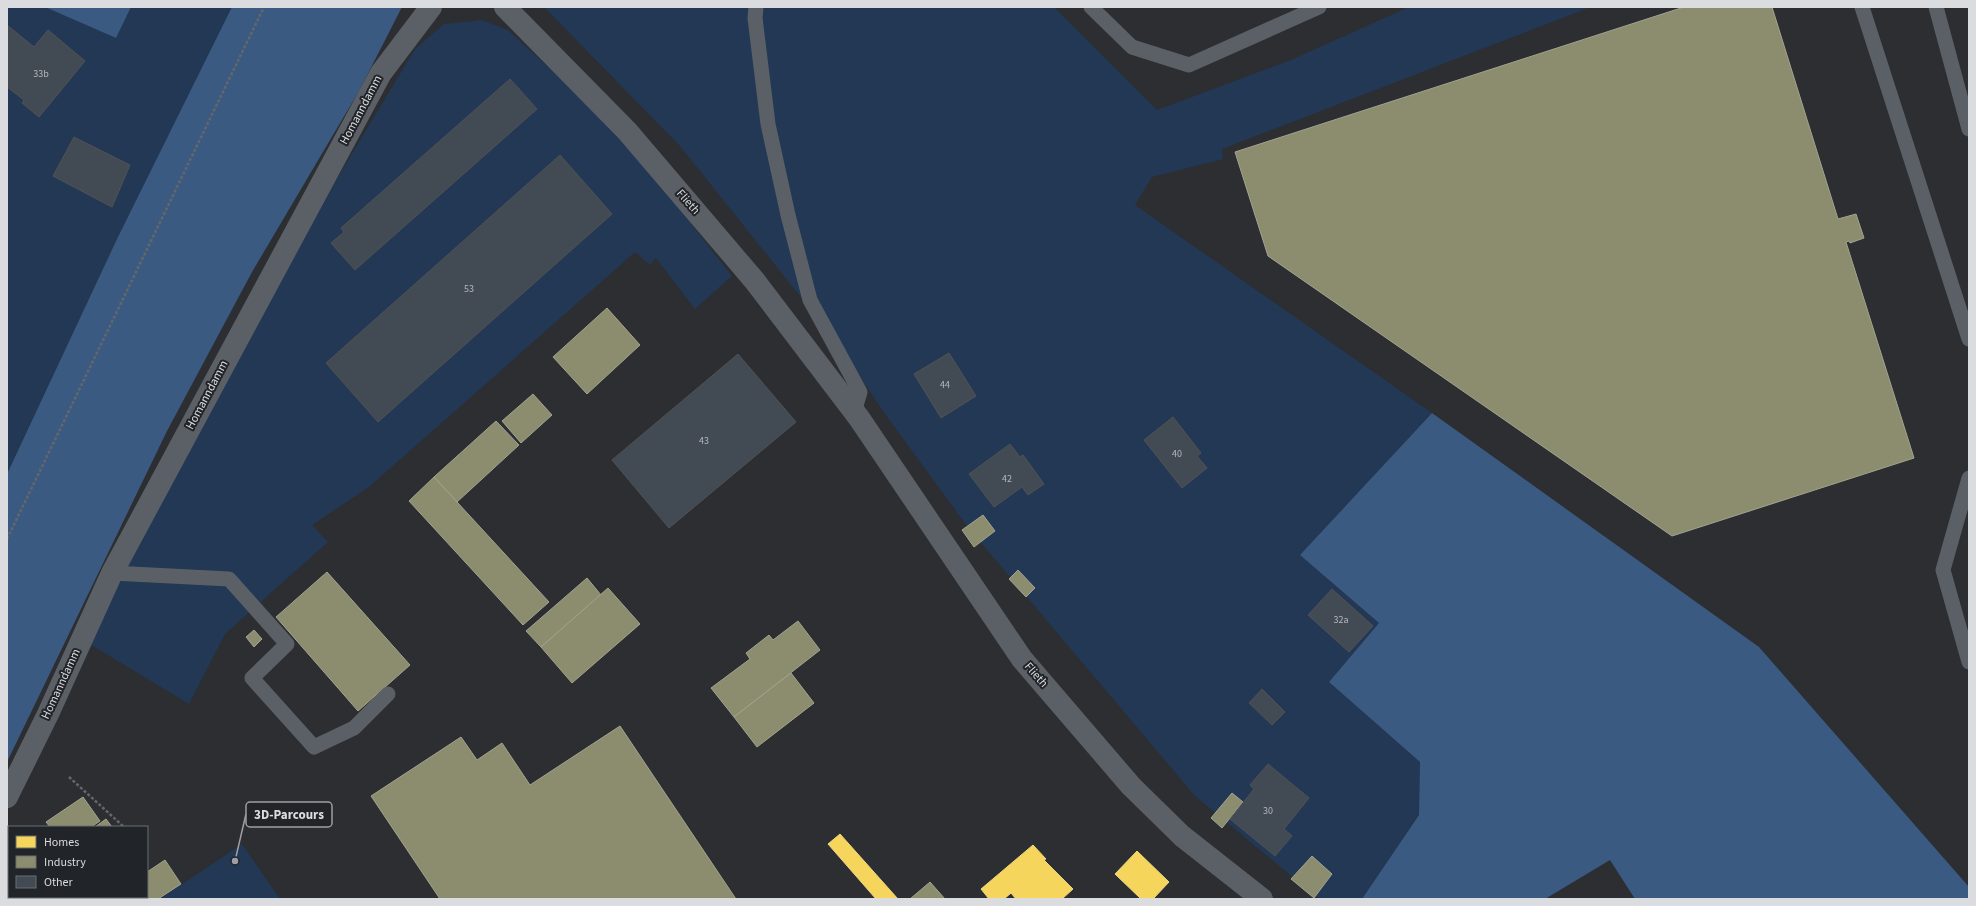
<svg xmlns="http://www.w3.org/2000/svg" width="1976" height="906" font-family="'Source Sans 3',sans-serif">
<rect width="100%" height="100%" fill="#2c2e31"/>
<!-- green -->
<g fill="#223855">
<path d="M 7,7 L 45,7 L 116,38 L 131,7 L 240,7 L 117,239 L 7,474 Z"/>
<path d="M 544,7 L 1054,7 L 1157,110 L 1291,60 L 1409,7 L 1591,7 L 1222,149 L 1223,159 L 1152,177 L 1135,205 L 1432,413 L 1300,555 L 1379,623 L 1329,682 L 1420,762 L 1419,815 L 1362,899 L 1319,899 L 1195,796 L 967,526 L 885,414 L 836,341 L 680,146 Z"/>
<path d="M 482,20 L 508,30 L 621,134 L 732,276 L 695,309 L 656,258 L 650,265 L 635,252 L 369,487 L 312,525 L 328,542 L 225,634 L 189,704 L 88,643 L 207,410 L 327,195 L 415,49 L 444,24 Z"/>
<path d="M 242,844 L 280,899 L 160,899 Z"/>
</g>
<!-- forest -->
<g fill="#3b5a82">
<path d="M 45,7 L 131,7 L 116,38 Z"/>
<path d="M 232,7 L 402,7 L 359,91 L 252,272 L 167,431 L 7,762 L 7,474 L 117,239 Z"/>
<path d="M 1432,413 L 1759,647 L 1969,887 L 1969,899 L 1635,899 L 1610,860 L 1545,899 L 1362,899 L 1419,815 L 1420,762 L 1329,682 L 1379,623 L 1300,555 Z"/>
</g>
<!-- homes -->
<g fill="#f6d55c" stroke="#eed783">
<path d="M 840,834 L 898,899 L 876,899 L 828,844 Z"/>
<path d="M 1033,845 L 1046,859 L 1044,860 L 1073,889 L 1062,899 L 1016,899 L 1011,893 L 1004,899 L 989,899 L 981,889 Z"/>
<path d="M 1137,851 L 1169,882 L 1153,899 L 1141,899 L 1115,874 Z"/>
</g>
<!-- industry -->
<g fill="#8c8c6e" stroke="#a3a490">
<path d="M 1684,7 L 1772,7 L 1838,219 L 1856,214 L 1864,238 L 1850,243 L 1849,241 L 1846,242 L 1914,458 L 1672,536 L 1268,256 L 1235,152 Z"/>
<path d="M 607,308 L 640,345 L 587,394 L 553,357 Z"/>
<path d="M 533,394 L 552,415 L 521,443 L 502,421 Z"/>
<path d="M 496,421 L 519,445 L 457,502 L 434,477 Z"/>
<path d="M 434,477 L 549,602 L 523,625 L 409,501 Z"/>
<path d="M 983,515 L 995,531 L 974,547 L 962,530 Z"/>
<path d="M 1018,570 L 1035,588 L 1026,597 L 1009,579 Z"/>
<path d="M 327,572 L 410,665 L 358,711 L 276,617 Z"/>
<path d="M 587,578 L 601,595 L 541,647 L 526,631 Z"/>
<path d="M 608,588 L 640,624 L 572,683 L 541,647 Z"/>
<path d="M 798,621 L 820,650 L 734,717 L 711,688 L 750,659 L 746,653 L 769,635 L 773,640 Z"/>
<path d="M 254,630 L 262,639 L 254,647 L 246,637 Z"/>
<path d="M 791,673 L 814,703 L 757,747 L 734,717 Z"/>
<path d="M 620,726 L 736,899 L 440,899 L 371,796 L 461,737 L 477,760 L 502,743 L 530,785 Z"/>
<path d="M 1232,793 L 1243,802 L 1222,828 L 1211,818 Z"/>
<path d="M 83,797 L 100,821 L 91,827 L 50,827 L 46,822 Z"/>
<path d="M 106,819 L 112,827 L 95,827 Z"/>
<path d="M 1312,856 L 1332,874 L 1314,898 L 1291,879 Z"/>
<path d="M 165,860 L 181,884 L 158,899 L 107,899 L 110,897 L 147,897 L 147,872 Z"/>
<path d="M 930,882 L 945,899 L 910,899 Z"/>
</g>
<!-- building -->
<g fill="#424a53" stroke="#515254">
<path d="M 7,25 L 34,47 L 48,30 L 85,61 L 39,117 L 22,103 L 24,100 L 7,87 Z"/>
<path d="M 510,79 L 537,109 L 355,270 L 331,243 L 344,232 L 341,228 Z"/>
<path d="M 74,137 L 130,165 L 112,207 L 53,176 Z"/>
<path d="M 560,155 L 612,214 L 378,422 L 326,363 Z"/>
<path d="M 949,353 L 976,396 L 941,418 L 914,374 Z"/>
<path d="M 738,354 L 796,422 L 669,528 L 612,460 Z"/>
<path d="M 1173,417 L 1201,453 L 1197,456 L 1207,468 L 1182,488 L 1144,440 Z"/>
<path d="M 1010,444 L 1020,457 L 1023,455 L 1044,484 L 1028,495 L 1022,487 L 994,507 L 969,474 Z"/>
<path d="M 1332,589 L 1373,626 L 1349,652 L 1308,615 Z"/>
<path d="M 1262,689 L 1285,712 L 1272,725 L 1249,703 Z"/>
<path d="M 1268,764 L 1309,798 L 1284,829 L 1292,836 L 1275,856 L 1230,819 L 1254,789 L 1250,785 Z"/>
</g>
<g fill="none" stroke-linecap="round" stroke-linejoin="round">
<!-- path -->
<g stroke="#63676c" stroke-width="2.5" stroke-dasharray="3 2" stroke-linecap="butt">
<path d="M 7,539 L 264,7"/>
<path d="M 69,777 L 124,827"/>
</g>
<!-- service -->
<g stroke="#5b6067" stroke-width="15">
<path d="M 756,7 L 755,18 L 768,124 L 788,215 L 810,300 L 860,392 L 854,412"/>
<path d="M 1091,7 L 1132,47 L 1189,65 L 1319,7"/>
<path d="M 1862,7 L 1969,339"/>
<path d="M 1936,7 L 1969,129"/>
<path d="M 1969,478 L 1943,570 L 1969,662"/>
<path d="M 112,573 L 229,579 L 287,644 L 252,678 L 314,747 L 354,728 L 388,694"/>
</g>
<!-- minor -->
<g stroke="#5b6067" stroke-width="22">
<path d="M 505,7 L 627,131 L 754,280 L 859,418 L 1022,659 L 1131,786 L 1182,836 L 1262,899"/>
<path d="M 7,797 L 48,714 L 112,573 L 381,73 L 431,7"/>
</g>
</g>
<g text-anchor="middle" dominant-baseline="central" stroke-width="4" stroke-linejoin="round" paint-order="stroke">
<!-- number labels -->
<g font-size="10" fill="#b4b8bc">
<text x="41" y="74">33b</text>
<text x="469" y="289">53</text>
<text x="945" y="385">44</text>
<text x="704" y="441">43</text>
<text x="1177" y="454">40</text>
<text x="1007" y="479">42</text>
<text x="1341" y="620">32a</text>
<text x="1268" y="811">30</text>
</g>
<!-- street labels -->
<g font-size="12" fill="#dadcdf" stroke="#212428">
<text transform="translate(361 110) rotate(-62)">Homanndamm</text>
<text transform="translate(688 202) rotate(49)">Flieth</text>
<text transform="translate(207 395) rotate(-62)">Homanndamm</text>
<text transform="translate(1036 675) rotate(49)">Flieth</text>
<text transform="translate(61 684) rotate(-65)">Homanndamm</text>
</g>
</g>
<!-- callouts -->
<path fill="none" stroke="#9d9fa2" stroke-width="1.5" d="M235 861L246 814"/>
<circle fill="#9d9fa2" stroke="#212428" stroke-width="1.5" cx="235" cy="861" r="4"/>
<rect fill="#212428" stroke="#9d9fa2" stroke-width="1.5" x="246" y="802" width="86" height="25" rx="4"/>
<g font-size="13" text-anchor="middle" font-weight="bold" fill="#dadcdf">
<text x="289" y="819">3D-Parcours</text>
</g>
<!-- border -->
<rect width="1976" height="906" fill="none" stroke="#dadcdf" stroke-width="16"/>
<!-- legend -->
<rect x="8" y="826" width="140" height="72" fill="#212428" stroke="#6b6e71"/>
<rect x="16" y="836" width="20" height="12" fill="#f6d55c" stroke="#6b6e71"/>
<text x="44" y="846" font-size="12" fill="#dadcdf">Homes</text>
<rect x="16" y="856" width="20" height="12" fill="#8c8c6e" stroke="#6b6e71"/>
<text x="44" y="866" font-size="12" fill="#dadcdf">Industry</text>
<rect x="16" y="876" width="20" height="12" fill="#424a53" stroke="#6b6e71"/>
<text x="44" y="886" font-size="12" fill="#dadcdf">Other</text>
</svg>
